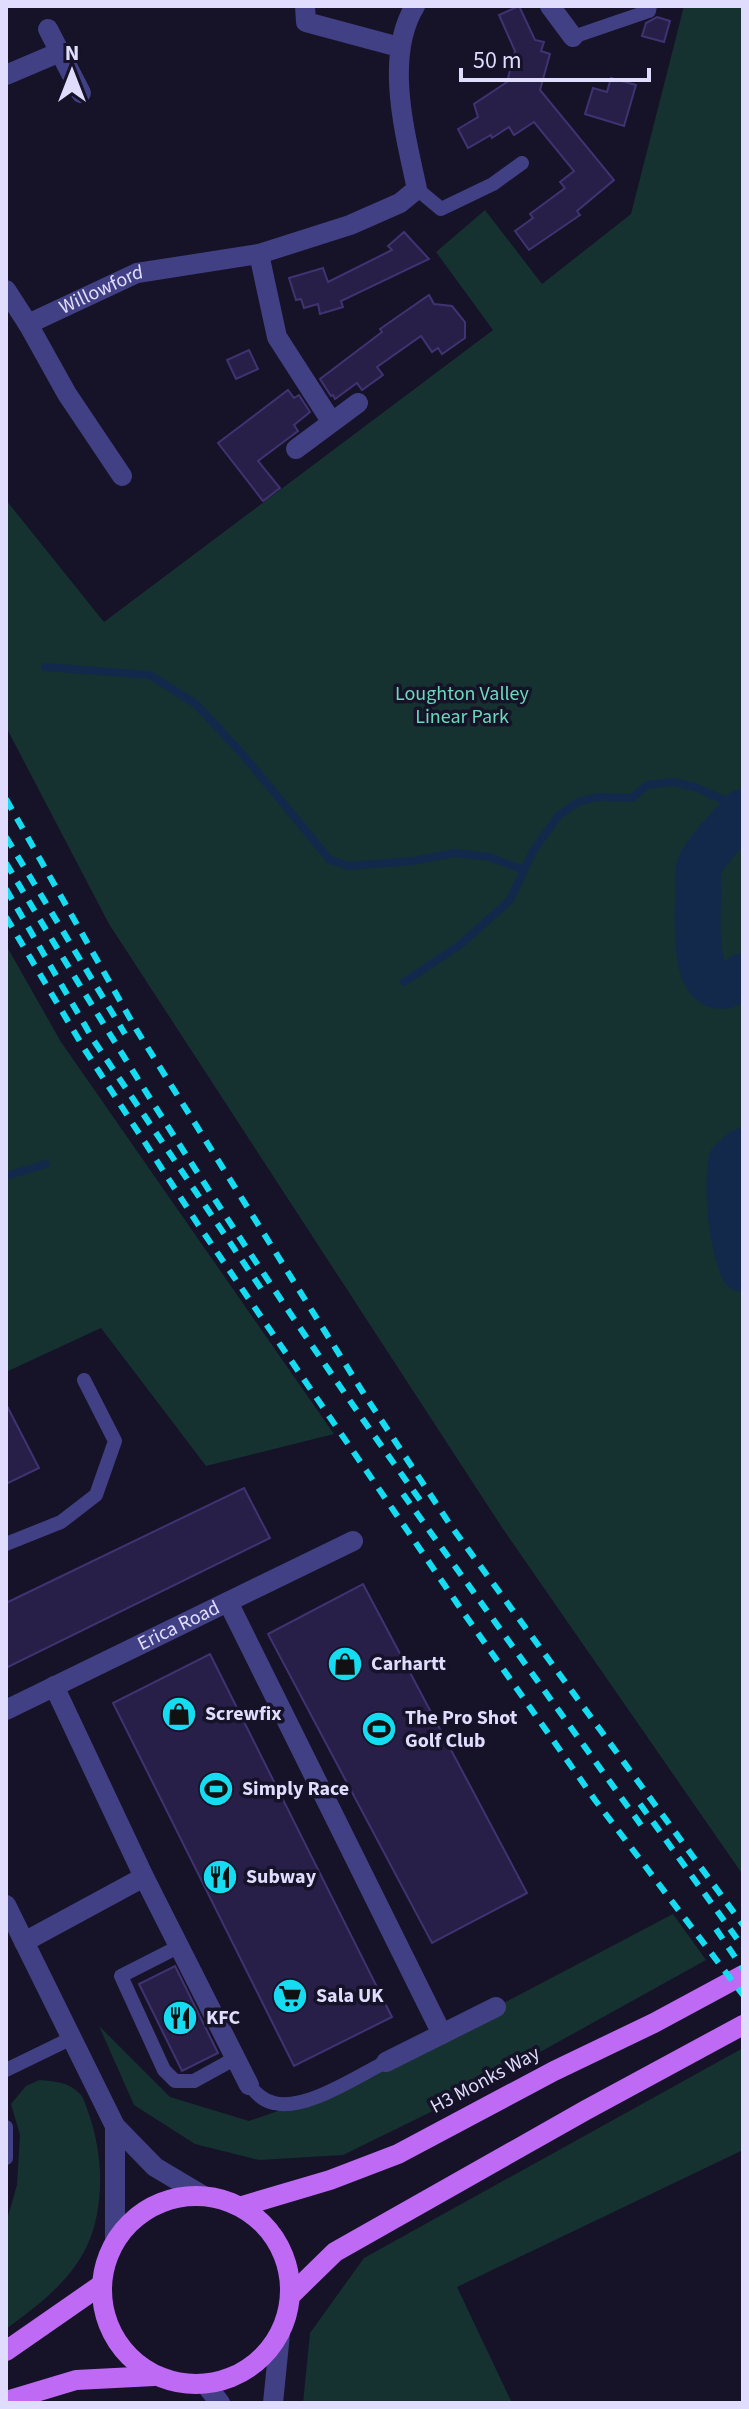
<svg xmlns="http://www.w3.org/2000/svg" width="749" height="2409" font-family="'Source Sans 3',sans-serif">
<rect width="100%" height="100%" fill="#161228"/>
<!-- green -->
<g fill="#153230">
<path d="M 684,6 L 743,6 L 743,1875 L 503,1529 L 109,924 L 6,727 L 6,500 L 104,622 L 493,330 L 436,252 L 485,210 L 542,284 L 631,214 Z"/>
<path d="M 6,945 L 61,1042 L 334,1434 L 206,1466 L 101,1328 L 6,1372 Z"/>
<path d="M 673,1914 L 706,1960 L 441,2107 L 343,2155 L 259,2160 L 195,2144 L 134,2105 L 99,2026 L 170,2097 L 249,2121 L 307,2101 L 496,2007 Z"/>
<path d="M 743,2048 L 743,2150 L 457,2287 L 512,2403 L 303,2403 L 310,2333 L 364,2258 Z"/>
<path d="M 39,2080 C 54,2081 68,2082 79,2093 C 83,2096 85,2103 87,2109 C 103,2150 106,2205 87,2246 C 70,2282 37,2306 6,2329 L 6,2223 L 17,2185 L 20,2135 L 11,2104 L 26,2086 Z"/>
</g>
<g fill="none" stroke-linecap="round" stroke-linejoin="round">
<!-- stream -->
<g stroke="#13294c" stroke-width="8">
<path d="M 45,667 L 150,675 L 196,704 L 244,756 L 330,860 L 349,866 L 413,861 L 455,853 L 489,857 L 524,870"/>
<path d="M 404,982 L 461,944 L 510,900 L 533,851 L 559,815 L 578,802 L 597,797 L 632,798 L 647,785 L 673,782 L 695,787 L 743,809"/>
<path d="M 6,1176 L 46,1164"/>
</g>
<!-- river -->
<g stroke="#13294c" stroke-width="46">
<path d="M 743,812 C 732,825 706,851 700,865 C 696,874 699,892 698,902 C 697,928 693,1015 743,976"/>
<path d="M 743,1151 L 731,1162 C 727,1195 731,1238 743,1269"/>
</g>
</g>
<!-- building -->
<g fill="#271f48" stroke="#3f3372" stroke-width="2">
<path d="M 519,6 L 535,40 L 544,42 L 541,51 L 550,54 L 540,90 L 614,180 L 577,211 L 580,215 L 529,250 L 515,231 L 533,218 L 530,214 L 565,188 L 560,182 L 574,171 L 534,122 L 514,135 L 509,127 L 492,138 L 491,135 L 468,148 L 458,129 L 478,117 L 474,104 L 507,82 L 515,51 L 499,15 Z"/>
<path d="M 657,17 L 670,21 L 664,42 L 642,36 L 646,23 Z"/>
<path d="M 611,78 L 636,85 L 624,126 L 585,114 L 593,88 L 607,92 Z"/>
<path d="M 404,232 L 429,259 L 341,301 L 343,307 L 320,314 L 318,304 L 304,308 L 301,299 L 296,300 L 289,278 L 323,268 L 328,282 L 392,250 L 388,246 Z"/>
<path d="M 429,295 L 434,304 L 452,306 L 465,322 L 465,338 L 442,354 L 438,348 L 432,352 L 421,336 L 377,367 L 383,375 L 362,390 L 357,383 L 335,399 L 333,395 L 331,396 L 320,379 L 382,332 L 380,329 Z"/>
<path d="M 249,350 L 258,369 L 236,379 L 227,360 Z"/>
<path d="M 288,390 L 294,398 L 299,395 L 310,412 L 294,425 L 298,431 L 258,461 L 280,488 L 263,501 L 218,443 Z"/>
<path d="M 6,1404 L 39,1468 L 6,1484 Z"/>
<path d="M 244,1488 L 270,1538 L 6,1668 L 6,1603 Z"/>
<path d="M 363,1584 L 527,1893 L 432,1943 L 268,1634 Z"/>
<path d="M 210,1654 L 392,2017 L 294,2066 L 113,1703 Z"/>
<path d="M 175,1966 L 218,2053 L 182,2071 L 139,1984 Z"/>
</g>
<g fill="none" stroke-linecap="round" stroke-linejoin="round">
<!-- service -->
<g stroke="#424084" stroke-width="14">
<path d="M 573,37 L 649,11 L 650,6"/>
<path d="M 417,189 L 441,209 L 493,184 L 522,163"/>
<path d="M 6,1544 L 61,1522 L 96,1495 L 115,1441 L 84,1380"/>
<path d="M 180,1946 L 121,1976 L 164,2070 L 175,2081 L 194,2081 L 234,2059"/>
<path d="M 6,2070 L 72,2038"/>
<path d="M 249,2085 C 256,2093 263,2101 274,2103 C 306,2111 357,2076 386,2062"/>
<path d="M 6,2127 L 6,2158"/>
</g>
<!-- minor -->
<g stroke="#424084" stroke-width="20">
<path d="M 305,6 L 306,22 L 399,47"/>
<path d="M 550,6 L 573,37"/>
<path d="M 48,29 L 81,93"/>
<path d="M 6,75 L 60,52"/>
<path d="M 259,254 L 277,337 L 331,421"/>
<path d="M 6,290 L 28,324"/>
<path d="M 296,449 L 358,403"/>
<path id="s1" d="M 122,476 L 67,394 L 28,324 L 137,273 L 259,254 L 350,225 L 400,203 L 417,189 C 405,133 384,57 415,6"/>
<path d="M 228,1602 L 442,2034"/>
<path d="M 54,1686 L 144,1877 L 249,2085"/>
<path id="s2" d="M 6,1710 L 353,1541"/>
<path d="M 6,1905 L 115,2126 L 155,2167 L 202,2195"/>
<path d="M 24,1942 L 144,1877"/>
<path d="M 386,2062 L 496,2007"/>
<path d="M 115,2126 L 115,2240"/>
<path d="M 206,2385 L 220,2403"/>
<path d="M 273,2403 L 280,2334"/>
</g>
<!-- primary -->
<g stroke="#bf6af5" stroke-width="20">
<circle cx="196" cy="2290" r="94"/>
<path d="M 242,2206 L 330,2180 L 398,2154 L 554,2071 L 654,2023 L 743,1975"/>
<path d="M 291,2295 L 335,2252 L 586,2110 L 743,2025"/>
<path d="M 6,2351 L 101,2285"/>
<path d="M 6,2401 L 76,2380 L 154,2376"/>
</g>
<!-- rail -->
<g stroke="#15dcf0" stroke-width="6" stroke-dasharray="12 10" stroke-linecap="butt">
<path d="M 6,799 L 136,1029 L 364,1394 L 451,1526 L 743,1925"/>
<path d="M 6,837 L 125,1034"/>
<path d="M 6,863 C 135,1080 272,1294 420,1500"/>
<path d="M 6,889 L 94,1041 L 264,1293"/>
<path d="M 6,917 L 85,1050 L 199,1226 L 463,1612 L 595,1800 L 743,1995"/>
<path d="M 403,1494 L 641,1825"/>
<path d="M 640,1804 L 743,1947"/>
<path d="M 716,1929 L 743,1969"/>
</g>
</g>
<!-- icons -->
<defs>
<g id="shop-disc" transform="scale(1.8)"><circle r="9.5" fill="#15dcf0" stroke="#161228"/><path d="M-5-2.5h2.3a2.7 3.5 0 0 1 5.4 0H5L5.5 6h-11ZM-1.5-2.5h3a1.5 2.3 0 0 0-3 0Z" fill="#111"/></g>
<g id="stadium-disc" transform="scale(1.8)"><circle r="9.5" fill="#15dcf0" stroke="#161228"/><path d="M0-5a6.5 5 0 1 0 0 10a6.5 5 0 1 0 0-10ZM-3.5-1.8h7v3.6h-7Z" fill="#111"/></g>
<g id="restaurant-disc" transform="scale(1.8)"><circle r="9.5" fill="#15dcf0" stroke="#161228"/><path d="M-5-6h1v4h1v-4h1v4h1v-4h1v5L-1.5 .5V6h-2V.5L-5-1ZM5-6V6H3V1.5H1.5Q1.5-4 5-6Z" fill="#111"/></g>
<g id="supermarket-disc" transform="scale(1.8)"><circle r="9.5" fill="#15dcf0" stroke="#161228"/><path d="M-6-5.5h2.5l.6 2H6L4.5 2H-2.5L-4.4-4H-6ZM-1.5 3.2a1.3 1.3 0 1 0 .1 0ZM3 3.2a1.3 1.3 0 1 0 .1 0Z" fill="#111"/></g>
</defs>
<g fill-rule="evenodd">
<use href="#shop-disc" x="345" y="1664"/>
<use href="#shop-disc" x="179" y="1714"/>
<use href="#stadium-disc" x="379" y="1729"/>
<use href="#stadium-disc" x="216" y="1789"/>
<use href="#restaurant-disc" x="220" y="1877"/>
<use href="#supermarket-disc" x="290" y="1996"/>
<use href="#restaurant-disc" x="180" y="2018"/>
</g>
<g text-anchor="middle" dominant-baseline="central" stroke-width="7" stroke-linejoin="round" paint-order="stroke">
<!-- street labels -->
<g font-size="20" fill="#dfdcfd" stroke="#161228">
<text stroke="none"><textPath href="#s1" startOffset="260">Willowford</textPath></text>
<text stroke="none"><textPath href="#s2" startOffset="192">Erica Road</textPath></text>
<text transform="translate(485 2080) rotate(-28)">H3 Monks Way</text>
</g>
<!-- park labels -->
<g font-size="20" fill="#6bd9bc" stroke="#161228">
<text x="462" y="694">Loughton Valley<tspan x="462" dy="23">Linear Park</tspan></text>
</g>
<!-- poi labels -->
<g font-size="20" font-weight="bold" fill="#dfdcfd" stroke="#161228" text-anchor="start">
<text x="371" y="1664">Carhartt</text>
<text x="205" y="1714">Screwfix</text>
<text x="405" y="1718">The Pro Shot<tspan x="405" dy="23">Golf Club</tspan></text>
<text x="242" y="1789">Simply Race</text>
<text x="246" y="1877">Subway</text>
<text x="316" y="1996">Sala UK</text>
<text x="206" y="2018">KFC</text>
</g>
</g>
<!-- border -->
<rect width="749" height="2409" fill="none" stroke="#dfdcfd" stroke-width="16"/>
<!-- north arrow -->
<g transform="translate(72 72)" stroke="#161228" stroke-width="6" paint-order="stroke">
<path d="M0-6L14 30L0 20L-14 30Z" fill="#dfdcfd"/>
<text y="-12" font-size="22" font-weight="bold" text-anchor="middle" fill="#dfdcfd">N</text>
</g>
<!-- scale -->
<path d="M461 68v12h188v-12" fill="none" stroke="#dfdcfd" stroke-width="4"/>
<text x="473" y="68" font-size="24" fill="#dfdcfd" stroke="#161228" stroke-width="6" paint-order="stroke">50 m</text>
</svg>
